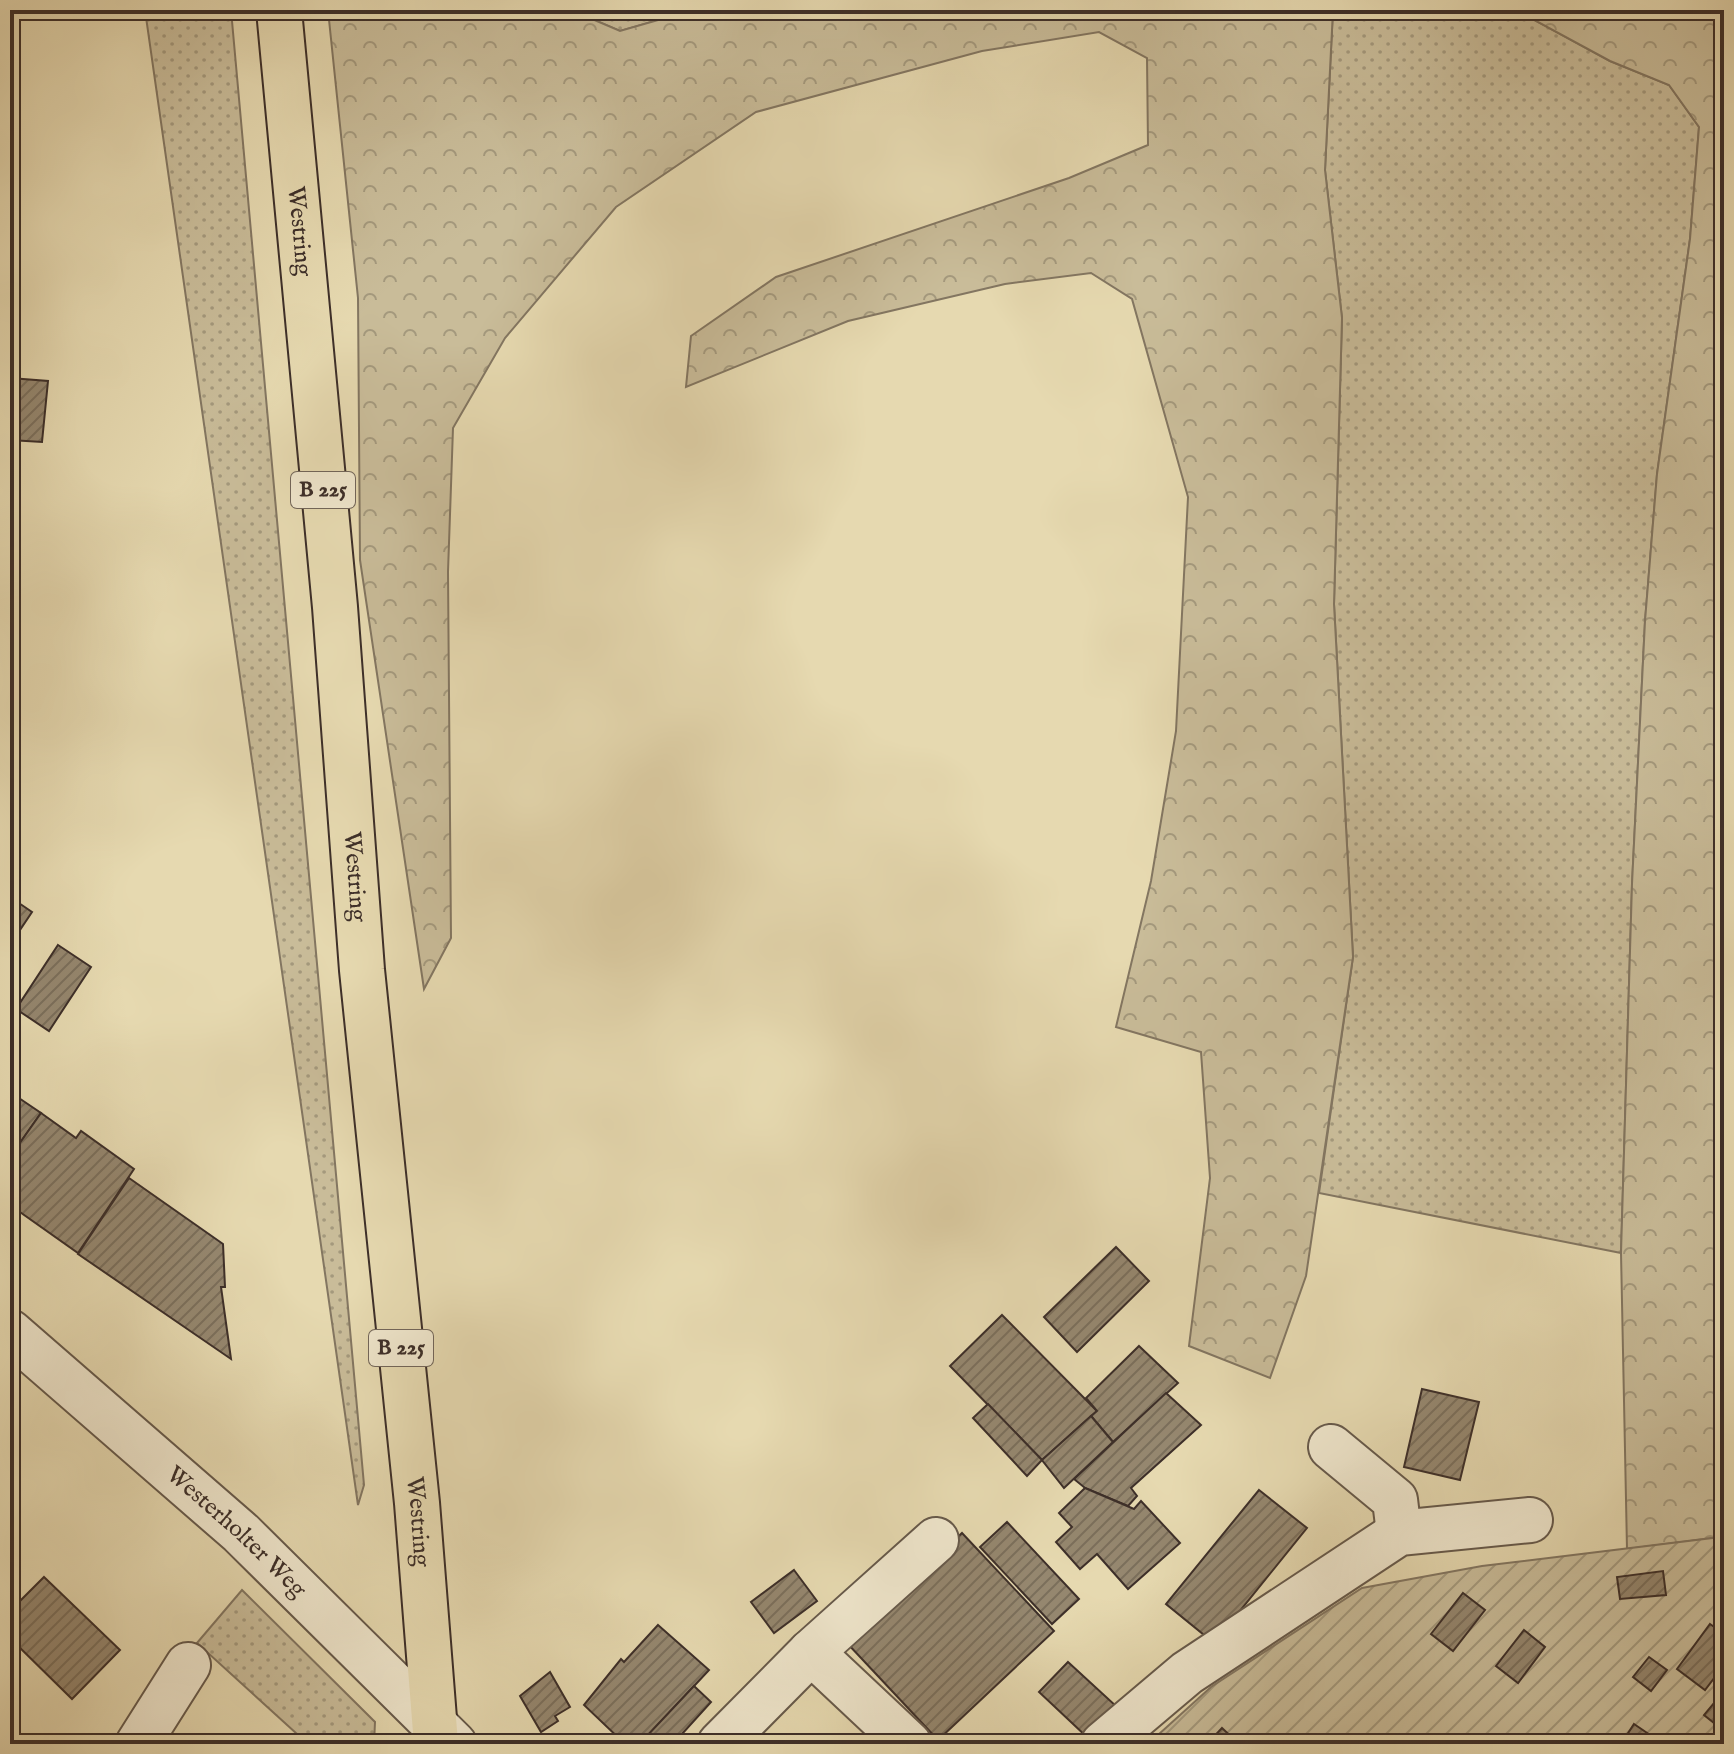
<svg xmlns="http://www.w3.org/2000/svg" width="1734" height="1754" font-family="'IM FELL English',serif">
<defs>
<pattern id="grass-dots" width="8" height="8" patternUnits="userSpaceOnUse" patternTransform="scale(2)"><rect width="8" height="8" fill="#c9bc99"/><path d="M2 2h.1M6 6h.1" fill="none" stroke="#a4997d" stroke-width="1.8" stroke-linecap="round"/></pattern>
<pattern id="forest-crowns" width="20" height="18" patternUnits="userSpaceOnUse" patternTransform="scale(2)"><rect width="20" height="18" fill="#c9bc99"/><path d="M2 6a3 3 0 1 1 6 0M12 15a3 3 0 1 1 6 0" fill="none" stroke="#a4997d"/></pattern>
<pattern id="garden-furrows" width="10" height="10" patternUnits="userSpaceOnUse" patternTransform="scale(2)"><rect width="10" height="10" fill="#c9bc99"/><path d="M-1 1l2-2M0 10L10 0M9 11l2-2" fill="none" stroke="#a4997d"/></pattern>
<pattern id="building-hatch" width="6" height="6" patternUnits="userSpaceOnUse" patternTransform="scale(2)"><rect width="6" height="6" fill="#95876f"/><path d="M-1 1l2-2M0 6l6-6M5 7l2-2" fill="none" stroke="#7b6f5b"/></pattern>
</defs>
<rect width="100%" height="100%" fill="#e6d9b0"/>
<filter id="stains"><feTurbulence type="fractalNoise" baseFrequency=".0025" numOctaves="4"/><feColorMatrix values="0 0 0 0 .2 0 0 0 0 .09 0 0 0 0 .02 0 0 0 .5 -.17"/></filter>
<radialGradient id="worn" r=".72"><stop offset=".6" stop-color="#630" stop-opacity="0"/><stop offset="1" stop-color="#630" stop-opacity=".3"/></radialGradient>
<!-- grass -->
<g fill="url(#grass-dots)" stroke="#837661" stroke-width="2">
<path d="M 145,10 L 231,10 L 364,1485 L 358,1505 Z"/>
<path d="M 571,10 L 693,10 L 620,31 Z"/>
<path d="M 1333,10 L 1516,10 L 1610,61 L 1669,85 L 1699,127 L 1690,239 L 1657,474 L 1645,621 L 1632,884 L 1621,1253 L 1319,1193 L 1353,957 L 1334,604 L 1342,318 L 1325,170 Z"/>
<path d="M 242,1590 L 375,1722 L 374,1744 L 308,1744 L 197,1643 Z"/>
</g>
<!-- forest -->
<g fill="url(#forest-crowns)" stroke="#837661" stroke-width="2">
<path d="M 328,10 L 571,10 L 620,31 L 693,10 L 1333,10 L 1325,170 L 1342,318 L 1334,604 L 1353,957 L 1306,1276 L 1270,1378 L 1189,1346 L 1210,1178 L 1201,1052 L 1116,1027 L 1151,881 L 1176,731 L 1188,497 L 1132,299 L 1091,273 L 1005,284 L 848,321 L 686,387 L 691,336 L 776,277 L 1069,178 L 1148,145 L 1147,58 L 1099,32 L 982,51 L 756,112 L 616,207 L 505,338 L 453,428 L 448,572 L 451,938 L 424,989 L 360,560 L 358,298 Z"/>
<path d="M 1516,10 L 1724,10 L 1724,1527 L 1721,1537 L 1627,1549 L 1621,1253 L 1632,884 L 1645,621 L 1657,474 L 1690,239 L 1699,127 L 1669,85 L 1610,61 Z"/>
</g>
<!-- garden -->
<path fill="url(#garden-furrows)" stroke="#837661" stroke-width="2" d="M 1721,1537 L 1724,1744 L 1148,1744 L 1211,1687 L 1362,1588 L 1482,1566 Z"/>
<!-- building -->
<g fill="url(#building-hatch)" stroke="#3d2f29" stroke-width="2">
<path d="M 10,378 L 48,381 L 42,442 L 10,440 Z"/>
<path d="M 10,897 L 32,912 L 10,945 Z"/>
<path d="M 58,945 L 91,967 L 49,1031 L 16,1009 Z"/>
<path d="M 10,1092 L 41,1113 L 10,1157 Z"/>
<path d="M 41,1113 L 76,1138 L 81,1131 L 134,1169 L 78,1253 L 10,1205 L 10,1157 Z"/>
<path d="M 129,1178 L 223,1244 L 225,1287 L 221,1287 L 231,1359 L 78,1254 Z"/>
<path d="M 1116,1247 L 1149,1281 L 1077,1352 L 1044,1317 Z"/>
<path d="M 1002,1315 L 1097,1411 L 1042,1460 L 950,1366 Z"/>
<path d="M 1139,1346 L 1178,1383 L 1113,1442 L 1091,1416 L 1097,1411 L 1086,1398 Z"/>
<path d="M 1422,1389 L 1479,1402 L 1460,1480 L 1404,1467 Z"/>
<path d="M 1166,1393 L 1201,1425 L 1131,1488 L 1137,1496 L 1128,1506 L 1085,1488 L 1074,1479 Z"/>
<path d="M 988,1404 L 1042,1460 L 1027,1476 L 973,1418 Z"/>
<path d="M 1091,1416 L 1113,1442 L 1064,1488 L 1042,1460 Z"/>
<path d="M 1085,1488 L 1134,1509 L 1141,1501 L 1180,1543 L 1128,1589 L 1097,1554 L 1080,1569 L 1056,1542 L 1072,1527 L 1059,1513 Z"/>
<path d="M 1259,1490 L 1307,1528 L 1214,1643 L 1166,1604 Z"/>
<path d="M 1007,1522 L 1079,1599 L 1052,1624 L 980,1547 Z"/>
<path d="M 962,1533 L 1054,1631 L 938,1740 L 846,1642 Z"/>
<path d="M 794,1570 L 817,1601 L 774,1633 L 751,1602 Z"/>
<path d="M 1663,1571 L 1666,1595 L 1620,1599 L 1617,1577 Z"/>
<path d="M 44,1577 L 120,1650 L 72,1699 L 10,1638 L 10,1611 Z"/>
<path d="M 1463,1593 L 1485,1610 L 1453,1651 L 1431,1634 Z"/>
<path d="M 1710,1624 L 1724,1634 L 1724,1665 L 1705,1690 L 1677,1669 Z"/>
<path d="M 658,1625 L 709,1670 L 640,1744 L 625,1744 L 584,1705 L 621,1659 L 624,1662 Z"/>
<path d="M 1524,1630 L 1545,1647 L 1518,1683 L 1496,1666 Z"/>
<path d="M 1649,1657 L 1667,1670 L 1651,1691 L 1633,1677 Z"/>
<path d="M 1068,1662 L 1117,1707 L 1088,1738 L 1039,1692 Z"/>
<path d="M 550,1672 L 570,1707 L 555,1716 L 558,1721 L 541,1732 L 520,1696 Z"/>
<path d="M 694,1686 L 711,1702 L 673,1744 L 650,1744 L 644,1739 Z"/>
<path d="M 1724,1691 L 1724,1731 L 1704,1715 Z"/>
<path d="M 1634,1724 L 1653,1737 L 1648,1744 L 1621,1744 Z"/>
<path d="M 1222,1728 L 1239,1744 L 1207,1744 Z"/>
</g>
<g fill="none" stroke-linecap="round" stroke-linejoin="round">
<!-- minor casing -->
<g stroke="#675a4b" stroke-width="48">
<g id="minor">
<path id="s1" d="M 10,1332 L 241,1533 L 454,1744"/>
<path d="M 1331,1447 L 1395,1500 L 1399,1533"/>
<path d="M 811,1652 L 936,1540"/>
<path d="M 138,1744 L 188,1665"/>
<path d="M 720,1744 L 811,1652 L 909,1744"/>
<path d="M 1103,1744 L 1187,1673 L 1399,1533 L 1530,1520"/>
</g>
</g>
<!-- major casing -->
<g stroke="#3d2f29" stroke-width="48">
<g id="major">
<path id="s2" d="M 279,10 L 335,607 L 362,970 L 417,1503 L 436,1744"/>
</g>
</g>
<!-- minor -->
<use href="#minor" stroke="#efe6cc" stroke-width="44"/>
<!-- major -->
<use href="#major" stroke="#e6d9b0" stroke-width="44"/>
</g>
<g text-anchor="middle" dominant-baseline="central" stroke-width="7" stroke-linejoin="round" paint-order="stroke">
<!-- shield labels -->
<g fill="#efe6cc" stroke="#72665a" stroke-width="2">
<rect x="291" y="472" width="64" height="36" rx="6"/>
<rect x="369" y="1330" width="64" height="36" rx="6"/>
</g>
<g font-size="22" font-weight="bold" fill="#3d2f29">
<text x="323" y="490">B 225</text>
<text x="401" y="1348">B 225</text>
</g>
<!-- street labels -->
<g font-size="24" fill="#3d2f29" stroke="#efe6cc">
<text stroke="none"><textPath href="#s2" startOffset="222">Westring</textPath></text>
<text stroke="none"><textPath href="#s2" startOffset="870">Westring</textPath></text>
<text stroke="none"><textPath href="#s2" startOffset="1518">Westring</textPath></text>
<text stroke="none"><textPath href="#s1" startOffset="302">Westerholter Weg</textPath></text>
</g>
</g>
<!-- margin -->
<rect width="1734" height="1754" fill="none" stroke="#e6d9b0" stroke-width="40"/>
<rect x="12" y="12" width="1710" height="1730" fill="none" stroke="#3d2f29" stroke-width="4"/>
<rect x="20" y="20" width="1694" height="1714" fill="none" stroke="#3d2f29" stroke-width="2"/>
<rect width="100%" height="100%" filter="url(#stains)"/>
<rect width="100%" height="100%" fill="url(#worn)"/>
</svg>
